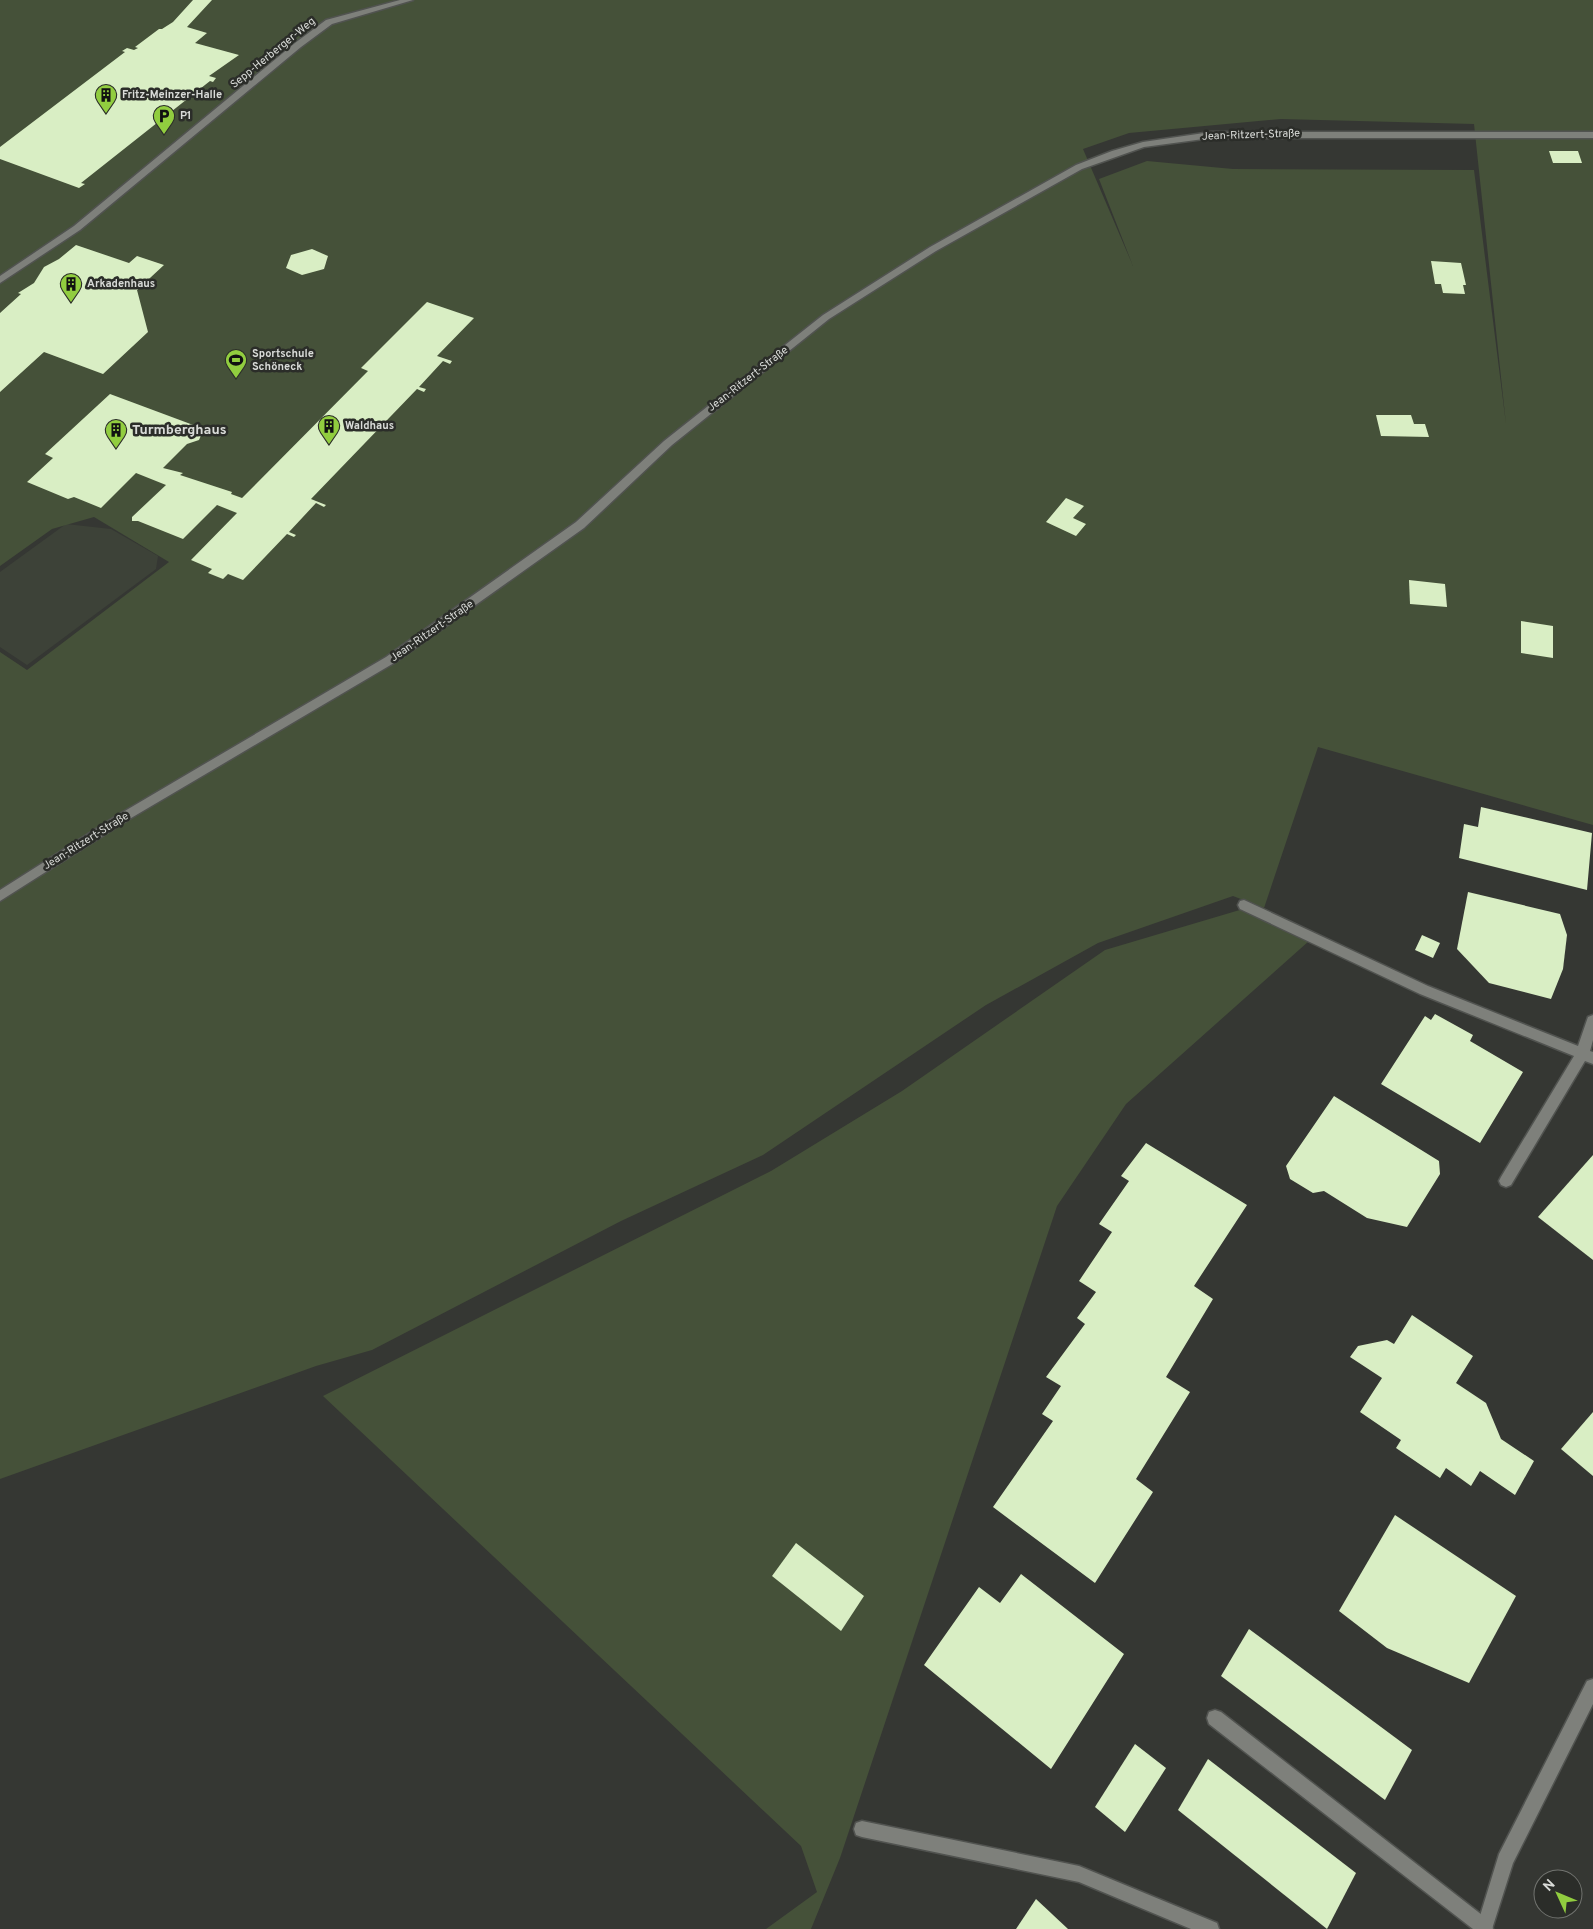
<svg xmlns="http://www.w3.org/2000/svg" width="1593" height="1929" font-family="Overpass,sans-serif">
<rect width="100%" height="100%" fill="#353733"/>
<!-- built -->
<path fill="#3d4238" d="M 66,524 L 111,529 L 158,556 L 156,569 L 27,665 L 0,647 L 0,572 Z"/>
<!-- green -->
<g fill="#455139" fill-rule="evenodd">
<path d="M 0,0 L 1593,0 L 1593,825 L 1318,747 L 1264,908 L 1233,896 L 1098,943 L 986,1005 L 763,1155 L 621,1221 L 372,1350 L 316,1366 L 0,1479 L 0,652 L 27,670 L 169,562 L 94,517 L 52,529 L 0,566 ZM 1281,119 L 1474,124 L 1506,424 L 1474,170 L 1233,169 L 1147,161 L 1099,179 L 1133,266 L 1083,149 L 1129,133 Z"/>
<path d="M 1243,909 L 1309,941 L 1126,1104 L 1057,1206 L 840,1858 L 811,1929 L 766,1929 L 817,1892 L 801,1846 L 323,1396 L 771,1171 L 902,1091 L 1105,950 Z"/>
</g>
<!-- building -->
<g fill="#d9eec4">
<path d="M 193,0 L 212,0 L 187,27 L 207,33 L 195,43 L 239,55 L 209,76 L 216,78 L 213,82 L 210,81 L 81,183 L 85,184 L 79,188 L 0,159 L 0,147 L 125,52 L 122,51 L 127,48 L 134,50 L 138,48 L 135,47 L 159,29 L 162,29 L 173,22 Z"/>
<path d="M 1549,151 L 1578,151 L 1582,163 L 1553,163 Z"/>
<path d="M 76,245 L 129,263 L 137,256 L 164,265 L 137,290 L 148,332 L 103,374 L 44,352 L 0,392 L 0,313 L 21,294 L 18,293 L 34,283 L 44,267 L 59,259 Z"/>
<path d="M 312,249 L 328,256 L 324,269 L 302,275 L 286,268 L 291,255 Z"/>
<path d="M 1431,261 L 1461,263 L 1466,285 L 1463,285 L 1465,294 L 1443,293 L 1441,284 L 1435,284 Z"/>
<path d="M 427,302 L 474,318 L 437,356 L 452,361 L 450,364 L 443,361 L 419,387 L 426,389 L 424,392 L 417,389 L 311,499 L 326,505 L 324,507 L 316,503 L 289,532 L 296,535 L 294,537 L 287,534 L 243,580 L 228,574 L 223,579 L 208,573 L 212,569 L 191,560 L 237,513 L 217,505 L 183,539 L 138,521 L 132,521 L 132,517 L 166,485 L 136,473 L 101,508 L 74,497 L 68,499 L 27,482 L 53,458 L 45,454 L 110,394 L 204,429 L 199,440 L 187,444 L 163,468 L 183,473 L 180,475 L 232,492 L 231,494 L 242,498 L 368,371 L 361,368 Z"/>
<path d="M 1376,415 L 1411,415 L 1414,424 L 1425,424 L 1429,437 L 1381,436 Z"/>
<path d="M 1066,498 L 1084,506 L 1073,518 L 1086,524 L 1076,536 L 1046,522 Z"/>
<path d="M 1409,580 L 1445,584 L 1447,607 L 1410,604 Z"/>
<path d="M 1521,621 L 1553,626 L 1553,658 L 1521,653 Z"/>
<path d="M 1481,807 L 1592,833 L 1587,890 L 1459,858 L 1464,824 L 1478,827 Z"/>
<path d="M 1468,892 L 1560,914 L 1567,935 L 1563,969 L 1551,999 L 1489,983 L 1457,949 Z"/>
<path d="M 1422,935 L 1440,943 L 1433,958 L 1415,950 Z"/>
<path d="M 1435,1014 L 1473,1035 L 1470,1041 L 1523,1072 L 1480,1143 L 1381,1084 L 1425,1016 L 1431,1020 Z"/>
<path d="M 1334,1096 L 1439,1161 L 1440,1174 L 1407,1227 L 1367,1218 L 1324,1191 L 1313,1193 L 1290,1179 L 1286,1166 Z"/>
<path d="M 1146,1143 L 1247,1205 L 1194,1286 L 1213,1299 L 1166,1377 L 1190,1392 L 1136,1479 L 1153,1492 L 1095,1583 L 993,1507 L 1053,1421 L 1042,1414 L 1061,1386 L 1046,1377 L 1085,1324 L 1077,1318 L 1096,1292 L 1079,1281 L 1112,1232 L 1099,1224 L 1129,1181 L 1121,1176 Z"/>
<path d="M 1593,1155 L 1593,1260 L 1538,1217 Z"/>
<path d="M 1412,1315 L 1473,1356 L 1456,1383 L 1486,1403 L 1501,1439 L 1534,1461 L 1515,1495 L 1480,1471 L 1471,1486 L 1446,1468 L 1440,1478 L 1396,1448 L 1401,1440 L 1360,1412 L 1382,1378 L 1350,1357 L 1358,1346 L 1387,1340 L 1394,1344 Z"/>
<path d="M 1593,1412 L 1593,1476 L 1561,1449 Z"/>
<path d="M 1395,1515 L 1516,1596 L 1469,1683 L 1387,1648 L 1339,1611 Z"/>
<path d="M 796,1543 L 864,1596 L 841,1631 L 772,1576 Z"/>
<path d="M 1021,1574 L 1124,1654 L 1051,1769 L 924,1665 L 979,1587 L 1000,1603 Z"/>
<path d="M 1249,1629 L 1412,1750 L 1385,1800 L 1221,1676 Z"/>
<path d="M 1135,1744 L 1166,1768 L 1125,1832 L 1095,1807 Z"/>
<path d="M 1208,1759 L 1356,1873 L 1327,1929 L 1178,1810 Z"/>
<path d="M 1036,1899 L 1068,1929 L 1016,1929 Z"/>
</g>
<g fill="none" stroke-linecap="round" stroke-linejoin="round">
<!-- service casing -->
<g stroke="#515350" stroke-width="3">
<g id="service">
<path d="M 400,0 L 413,0 L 332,24 L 301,47 L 80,230 L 0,283 L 0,276 L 74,226 L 295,43 L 326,20 Z"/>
<path d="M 1244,900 L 1428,986 L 1578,1046 L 1588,1017 L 1593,1015 L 1593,1040 L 1590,1051 L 1593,1052 L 1593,1064 L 1585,1061 L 1511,1185 L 1506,1187 L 1501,1185 L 1499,1181 L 1501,1177 L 1574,1056 L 1420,994 L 1240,909 L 1238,905 L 1240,901 Z"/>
<path d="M 1215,1710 L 1221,1712 L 1491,1922 L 1493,1929 L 1473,1929 L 1209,1724 L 1207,1718 L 1209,1712 Z"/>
<path d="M 862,1821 L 1079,1866 L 1217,1923 L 1219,1929 L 1191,1929 L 1079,1882 L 862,1837 L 856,1835 L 854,1829 L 856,1823 Z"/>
</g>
</g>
<!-- minor casing -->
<g stroke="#515350" stroke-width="3">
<g id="minor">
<path d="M 1211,132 L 1593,132 L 1593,138 L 1211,138 L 1144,147 L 1082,169 L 936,251 L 829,319 L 672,445 L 584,528 L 394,663 L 126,821 L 0,901 L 0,890 L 118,815 L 386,657 L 576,522 L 664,441 L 823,315 L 930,247 L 1076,165 L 1112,151 L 1143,142 Z"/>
<path d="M 1593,1679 L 1593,1704 L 1513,1863 L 1492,1929 L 1476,1929 L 1499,1854 L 1587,1681 Z"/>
</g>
</g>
<!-- service -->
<use href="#service" fill="#7e807b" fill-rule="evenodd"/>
<!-- minor -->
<use href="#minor" fill="#7e807b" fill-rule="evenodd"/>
</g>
<!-- icons -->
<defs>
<g id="building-pin" transform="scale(1.125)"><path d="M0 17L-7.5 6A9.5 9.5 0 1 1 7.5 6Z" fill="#91cd3f" stroke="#2b2d29"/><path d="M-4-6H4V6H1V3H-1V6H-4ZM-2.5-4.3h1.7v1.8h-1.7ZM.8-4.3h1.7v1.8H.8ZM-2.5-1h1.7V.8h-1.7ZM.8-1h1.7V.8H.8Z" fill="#111"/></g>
<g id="parking-pin" transform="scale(1.125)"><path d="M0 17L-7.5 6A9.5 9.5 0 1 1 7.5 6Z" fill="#91cd3f" stroke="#2b2d29"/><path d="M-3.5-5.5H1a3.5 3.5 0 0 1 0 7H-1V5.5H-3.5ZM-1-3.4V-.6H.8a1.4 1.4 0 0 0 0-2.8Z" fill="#111"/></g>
<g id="stadium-pin" transform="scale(1.125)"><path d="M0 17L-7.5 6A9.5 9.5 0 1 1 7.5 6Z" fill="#91cd3f" stroke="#2b2d29"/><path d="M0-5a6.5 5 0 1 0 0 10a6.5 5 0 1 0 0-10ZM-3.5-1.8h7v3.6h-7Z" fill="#111"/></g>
</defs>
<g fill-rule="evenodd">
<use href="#building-pin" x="106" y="95"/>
<use href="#parking-pin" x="164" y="116"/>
<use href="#building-pin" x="71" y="284"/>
<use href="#stadium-pin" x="236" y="360"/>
<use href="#building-pin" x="329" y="426"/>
<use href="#building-pin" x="116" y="430"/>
</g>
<g text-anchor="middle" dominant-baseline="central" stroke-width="5" stroke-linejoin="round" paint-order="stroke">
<!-- far-street labels -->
<g font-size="11" fill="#d9dbd8" stroke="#2b2d29">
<text transform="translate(273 53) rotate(-39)">Sepp-Herberger-Weg</text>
<text transform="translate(1251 135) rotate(-2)">Jean-Ritzert-Straße</text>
<text transform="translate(748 379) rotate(-38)">Jean-Ritzert-Straße</text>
<text transform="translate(432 631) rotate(-35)">Jean-Ritzert-Straße</text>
<text transform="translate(86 841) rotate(-32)">Jean-Ritzert-Straße</text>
</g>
<!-- far-poi labels -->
<g font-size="11" font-weight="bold" fill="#d9dbd8" stroke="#2b2d29" text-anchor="start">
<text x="122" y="95">Fritz-Meinzer-Halle</text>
<text x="180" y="116">P1</text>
<text x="87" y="284">Arkadenhaus</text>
<text x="252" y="354">Sportschule<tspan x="252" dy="13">Schöneck</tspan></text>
<text x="345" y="426">Waldhaus</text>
</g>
<!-- poi labels -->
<g font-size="14" font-weight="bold" fill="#d9dbd8" stroke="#2b2d29" text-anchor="start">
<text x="132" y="430">Turmberghaus</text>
</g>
</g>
<!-- north arrow -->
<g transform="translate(1558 1894) rotate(314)"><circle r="24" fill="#2b2d29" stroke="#71736f"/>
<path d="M0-4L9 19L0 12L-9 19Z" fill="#91cd3f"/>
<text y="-8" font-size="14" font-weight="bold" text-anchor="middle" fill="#d9dbd8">N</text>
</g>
</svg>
